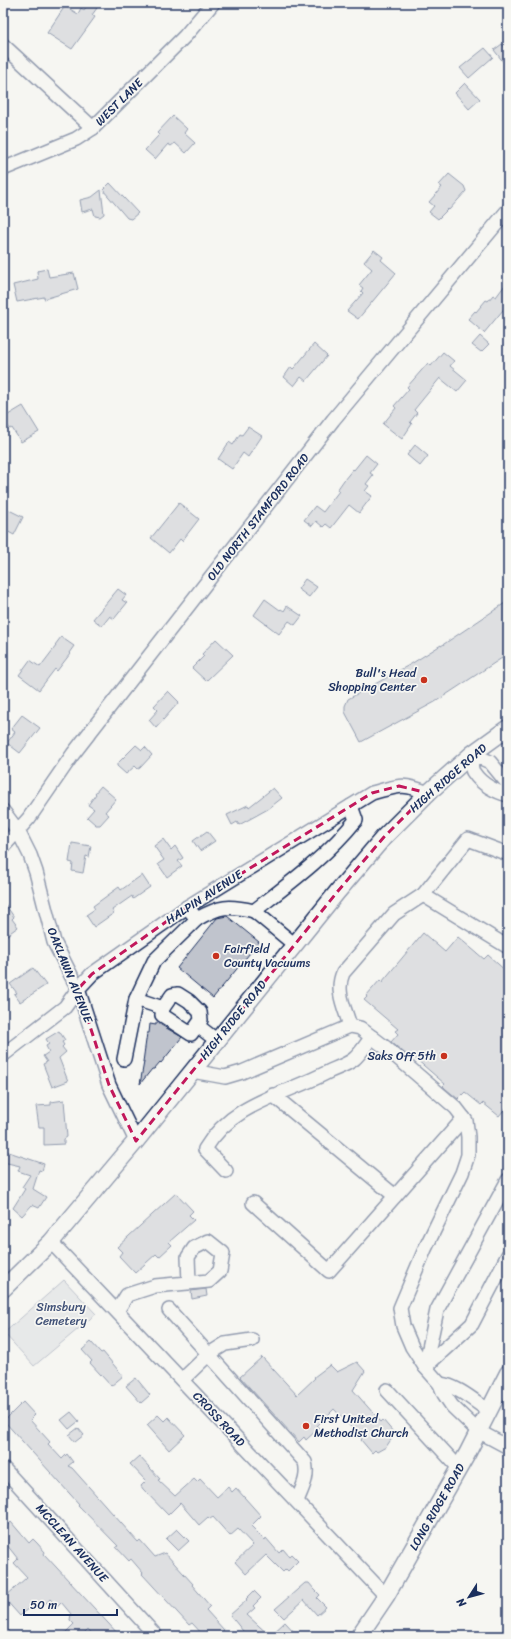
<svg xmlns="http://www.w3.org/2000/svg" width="511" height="1639" font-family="Sriracha,sans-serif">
<rect width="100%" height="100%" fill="#f6f6f2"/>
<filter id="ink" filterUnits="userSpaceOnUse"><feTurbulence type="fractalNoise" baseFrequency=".025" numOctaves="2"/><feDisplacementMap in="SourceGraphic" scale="8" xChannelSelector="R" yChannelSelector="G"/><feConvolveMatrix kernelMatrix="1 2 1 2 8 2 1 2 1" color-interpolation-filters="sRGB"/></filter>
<g filter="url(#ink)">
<!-- green -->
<path fill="#d6d9dd" stroke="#78849e" d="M 64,1280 L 96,1314 L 34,1366 L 4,1333 Z"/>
<!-- building -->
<g fill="#c0c4cd" stroke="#1b2f5e">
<path d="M 89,3 L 97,8 L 92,15 L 95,17 L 72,49 L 47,33 L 65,6 L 78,14 L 81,8 L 84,10 Z"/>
<path d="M 502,44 L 508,52 L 508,68 L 494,50 Z"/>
<path d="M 485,48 L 493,57 L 469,78 L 460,68 Z"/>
<path d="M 465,83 L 480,99 L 469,109 L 455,93 Z"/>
<path d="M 173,116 L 187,129 L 184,133 L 195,143 L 186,153 L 175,143 L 171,146 L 168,144 L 155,159 L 145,150 L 159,135 L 157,133 Z"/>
<path d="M 449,174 L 464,186 L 466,191 L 449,210 L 448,209 L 438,219 L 429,212 L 434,206 L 429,202 L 442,187 L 439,185 Z"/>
<path d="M 110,183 L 138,213 L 131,219 L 127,218 L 103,190 Z"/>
<path d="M 101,190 L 104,214 L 100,217 L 95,216 L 93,209 L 82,212 L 80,200 L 92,197 Z"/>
<path d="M 374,250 L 383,257 L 381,260 L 396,273 L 358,319 L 347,311 L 363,293 L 361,291 L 363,288 L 359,285 L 372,269 L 364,262 Z"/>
<path d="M 47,269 L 49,277 L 74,273 L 78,289 L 44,299 L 44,297 L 17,302 L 13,285 L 38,279 L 37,271 Z"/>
<path d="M 508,281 L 508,304 L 484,333 L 468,319 L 475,311 L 476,312 L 486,300 L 488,301 L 493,295 L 496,297 Z"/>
<path d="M 480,336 L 489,344 L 481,352 L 472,345 Z"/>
<path d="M 314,344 L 327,356 L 306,381 L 301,377 L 294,386 L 284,377 L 291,367 L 293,369 L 295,367 Z"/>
<path d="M 443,352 L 454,361 L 450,366 L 467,380 L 457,392 L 440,378 L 414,410 L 417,413 L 410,422 L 412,424 L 402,439 L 383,424 L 396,408 L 394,406 L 409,389 L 407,387 L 428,363 L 431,366 Z"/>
<path d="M 23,406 L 39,432 L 21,442 L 12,428 L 10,429 L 3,418 Z"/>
<path d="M 248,427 L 262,436 L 248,457 L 243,453 L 232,469 L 218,459 L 229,442 L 233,445 L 240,434 L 242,435 Z"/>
<path d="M 415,445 L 428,456 L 420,466 L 407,455 Z"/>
<path d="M 366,455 L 377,464 L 370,473 L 373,475 L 366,484 L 369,486 L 365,491 L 372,496 L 359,513 L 349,505 L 331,528 L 326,524 L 323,527 L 316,521 L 312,526 L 304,520 L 315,506 L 323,512 L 339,491 L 337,490 L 344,480 L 353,469 L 354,470 Z"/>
<path d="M 179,503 L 199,519 L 182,541 L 180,539 L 169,553 L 151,538 Z"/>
<path d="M 3,507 L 23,517 L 14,535 L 3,529 Z"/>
<path d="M 305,579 L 317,587 L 309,597 L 298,589 Z"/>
<path d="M 118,589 L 126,595 L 122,600 L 127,603 L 114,619 L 110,616 L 102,626 L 93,619 Z"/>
<path d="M 265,599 L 280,610 L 281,609 L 284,611 L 287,606 L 302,616 L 295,625 L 289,621 L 279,634 L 254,615 Z"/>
<path d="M 508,601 L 508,654 L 435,702 L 361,742 L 345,712 L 345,706 L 348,699 L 411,664 L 441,645 L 441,646 Z"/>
<path d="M 61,637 L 74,646 L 69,653 L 70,654 L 57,671 L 55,669 L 39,690 L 19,675 L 30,660 L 40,667 L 56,646 L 55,645 Z"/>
<path d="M 216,639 L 233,655 L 206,681 L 192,668 L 204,656 L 202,654 Z"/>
<path d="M 168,691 L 179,702 L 156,728 L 149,720 L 158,710 L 154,706 Z"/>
<path d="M 22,715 L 40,728 L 20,753 L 7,743 L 15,732 L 11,729 Z"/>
<path d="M 136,745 L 142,750 L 145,747 L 152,755 L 140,768 L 138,769 L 135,766 L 126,774 L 117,766 L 117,764 Z"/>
<path d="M 101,786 L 116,799 L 105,812 L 109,815 L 100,825 L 96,825 L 87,817 L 94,809 L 88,805 L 96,794 L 95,793 Z"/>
<path d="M 273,788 L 282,798 L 268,809 L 239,825 L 237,822 L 232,825 L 227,815 L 248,805 L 249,807 Z"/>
<path d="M 207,831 L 215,841 L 200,851 L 193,841 Z"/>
<path d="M 163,839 L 171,850 L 175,846 L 183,858 L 178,861 L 182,866 L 167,877 L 158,864 L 164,860 L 154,846 Z"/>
<path d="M 72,843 L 91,846 L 89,857 L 86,856 L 83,873 L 72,871 L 73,863 L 69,862 Z"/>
<path d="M 142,875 L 150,887 L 133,899 L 132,896 L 112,910 L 114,913 L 94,927 L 86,915 L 95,909 L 93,906 L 119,887 L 121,890 Z"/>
<path d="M 3,901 L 14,917 L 12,919 L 18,927 L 3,938 Z"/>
<path d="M 227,916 L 259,942 L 213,998 L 177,968 L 217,918 Z"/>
<path d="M 423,933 L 445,952 L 458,937 L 484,959 L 488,955 L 508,973 L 508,1105 L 499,1116 L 483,1103 L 481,1105 L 465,1092 L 458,1099 L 446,1089 L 443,1086 L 445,1084 L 409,1053 L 407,1055 L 391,1042 L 398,1034 L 395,1031 L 398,1029 L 364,1000 L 367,997 L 366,996 L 380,980 L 382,982 Z"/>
<path d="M 33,968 L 46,985 L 20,1002 L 14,994 L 17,993 L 10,984 Z"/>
<path d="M 156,1022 L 182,1037 L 161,1063 L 160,1062 L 154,1069 L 152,1069 L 140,1084 L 144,1062 L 143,1062 L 147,1033 L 149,1033 L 150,1024 L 156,1025 Z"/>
<path d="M 59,1031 L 65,1040 L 62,1042 L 64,1045 L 62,1047 L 66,1052 L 59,1058 L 68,1081 L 52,1087 L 43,1064 L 47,1062 L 43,1056 L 49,1052 L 46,1046 L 49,1044 L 46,1039 Z"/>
<path d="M 64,1100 L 67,1137 L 64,1139 L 64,1144 L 44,1145 L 44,1127 L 39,1127 L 36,1106 L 51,1105 L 51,1102 Z"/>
<path d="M 3,1150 L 44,1164 L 42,1171 L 39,1170 L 33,1189 L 46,1197 L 39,1208 L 32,1205 L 22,1216 L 13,1208 L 25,1189 L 22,1187 L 30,1175 L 18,1171 L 20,1166 L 3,1162 Z"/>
<path d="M 176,1193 L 193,1211 L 189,1215 L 194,1220 L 169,1242 L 172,1245 L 159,1257 L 156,1254 L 135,1273 L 119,1256 L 122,1252 L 117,1247 Z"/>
<path d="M 206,1289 L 207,1296 L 192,1299 L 191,1291 Z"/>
<path d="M 91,1342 L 101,1353 L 103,1352 L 123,1376 L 111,1386 L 90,1363 L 92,1361 L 82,1350 Z"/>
<path d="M 262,1357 L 297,1395 L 315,1378 L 314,1377 L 330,1365 L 337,1372 L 357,1362 L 365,1371 L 353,1390 L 381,1422 L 383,1420 L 394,1433 L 390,1436 L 392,1438 L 386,1447 L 377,1452 L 375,1450 L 372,1453 L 361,1440 L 362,1439 L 334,1409 L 317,1426 L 319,1428 L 306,1440 L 304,1437 L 299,1442 L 240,1377 Z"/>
<path d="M 136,1378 L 150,1395 L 141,1403 L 126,1386 Z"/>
<path d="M 23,1402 L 35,1415 L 30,1420 L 50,1442 L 48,1444 L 62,1459 L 67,1454 L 73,1462 L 68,1466 L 72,1468 L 138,1542 L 140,1540 L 155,1557 L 165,1553 L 193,1584 L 192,1585 L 210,1606 L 206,1610 L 224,1630 L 218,1636 L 204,1636 L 192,1623 L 189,1625 L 142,1574 L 143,1573 L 131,1559 L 129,1561 L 116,1547 L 118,1546 L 78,1505 L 79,1504 L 60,1483 L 4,1421 Z"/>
<path d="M 71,1412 L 79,1421 L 69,1429 L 61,1420 Z"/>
<path d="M 158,1415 L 164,1421 L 168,1417 L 185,1435 L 169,1450 L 147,1425 Z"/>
<path d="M 78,1428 L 84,1435 L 75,1442 L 69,1435 Z"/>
<path d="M 139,1456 L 160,1479 L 158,1480 L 175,1496 L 194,1479 L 197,1482 L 200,1479 L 217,1497 L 228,1487 L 232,1492 L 236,1488 L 261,1516 L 251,1526 L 265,1540 L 266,1538 L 279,1553 L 283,1549 L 289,1556 L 291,1554 L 298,1561 L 288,1571 L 286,1569 L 283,1572 L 266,1555 L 246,1574 L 235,1562 L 253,1545 L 238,1529 L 230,1536 L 213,1517 L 210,1519 L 208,1517 L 199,1525 L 180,1503 L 168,1515 L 143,1489 L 141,1486 L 146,1481 L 130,1464 Z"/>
<path d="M 11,1522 L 29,1543 L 33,1539 L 37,1543 L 45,1552 L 44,1554 L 120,1636 L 94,1636 L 88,1629 L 81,1636 L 62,1636 L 74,1624 L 70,1620 L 71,1614 L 61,1602 L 57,1606 L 50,1599 L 40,1609 L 34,1603 L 20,1616 L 4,1598 L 27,1577 L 14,1563 L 18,1559 L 3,1540 L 3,1529 Z"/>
<path d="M 177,1529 L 189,1541 L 178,1551 L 166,1539 Z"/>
<path d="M 305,1583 L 309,1583 L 314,1589 L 320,1595 L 317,1598 L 326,1607 L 317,1615 L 304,1600 L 284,1618 L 275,1609 Z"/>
<path d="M 254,1591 L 261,1598 L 253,1606 L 255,1608 L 247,1615 L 270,1636 L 247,1636 L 230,1615 L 247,1600 L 246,1599 Z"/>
<path d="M 285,1622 L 298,1636 L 270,1636 Z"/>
</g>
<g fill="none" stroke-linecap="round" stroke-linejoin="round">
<!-- minor casing -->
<g stroke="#1b2f5e" stroke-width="16">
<g id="minor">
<path d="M 3,45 L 93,128"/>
<path d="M 3,169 L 76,139 L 93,128 L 185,36 L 213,3"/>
<path d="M 508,784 L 490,762 L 472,754 C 472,760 470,769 474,773 C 481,784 496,792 508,795"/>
<path d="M 3,811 L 18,831 L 30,855 L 36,872 L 54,942 L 78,989 L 109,1085 L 136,1141"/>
<path d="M 3,847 L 29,818 L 73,754 L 333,420 L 508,210"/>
<path d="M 423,895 L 508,947"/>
<path d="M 197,919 C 220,906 228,905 254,911"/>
<path d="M 295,945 L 254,911 C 290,883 328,855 356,820 L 351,806"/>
<path d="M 178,994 L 189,1001 L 200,1012 L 201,1020 L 191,1034 L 162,1015 L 163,1008 L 172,995 Z"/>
<path d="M 136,999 L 163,1008"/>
<path d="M 198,1026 L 216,1040"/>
<path d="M 350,1026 C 345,1008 335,991 343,973 L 394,914 L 423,895 L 468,839 L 508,854"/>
<path d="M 3,1055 L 65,1007 L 78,989 L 92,974 L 187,907 L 372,793 C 398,786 402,782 428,793"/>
<path d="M 124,1059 L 136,999 L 154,961 L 197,919 L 187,907"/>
<path d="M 192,1071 L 225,1077 L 242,1072 L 350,1026 L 360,1028 L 385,1047 L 456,1108 L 466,1121 L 468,1137 L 468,1155 L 462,1173 L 425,1249 L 400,1308 L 403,1326 L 412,1347 L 425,1367 L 440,1384 L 444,1394 L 452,1406 L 478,1431 L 508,1447"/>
<path d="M 273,1095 L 395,1196"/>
<path d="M 226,1171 L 205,1149 C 233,1102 285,1095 330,1071 C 337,1068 348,1064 354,1059 C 361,1053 366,1044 372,1037"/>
<path d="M 508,1180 L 437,1310 L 425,1367 L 472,1324 L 508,1255"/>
<path d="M 253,1203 L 329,1271 L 464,1118"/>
<path d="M 51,1242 L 386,1596"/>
<path d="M 169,1310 L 305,1462 C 309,1477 302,1488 297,1501"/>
<path d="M 117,1311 L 127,1295 L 155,1286 L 209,1281 L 220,1271 L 223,1253 L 208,1241 L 194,1248 L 188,1257 L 189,1283"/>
<path d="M 182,1380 L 209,1354 L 225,1344 L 252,1340"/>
<path d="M 440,1384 C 458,1386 474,1401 489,1411"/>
<path d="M 387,1390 L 459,1468"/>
<path d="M 3,1468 L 156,1636"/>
</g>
</g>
<!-- major casing -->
<g stroke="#1b2f5e" stroke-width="19">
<g id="major">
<path d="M 3,1289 L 51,1242 L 136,1141 L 338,891 L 384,837 L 428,793 L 472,754 L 508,728"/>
<path d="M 359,1636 L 386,1596 L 467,1454 L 508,1373"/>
</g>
</g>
<!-- minor -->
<use href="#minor" stroke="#f6f6f2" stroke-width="13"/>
<!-- major -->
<use href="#major" stroke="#f6f6f2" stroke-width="16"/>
</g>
</g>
<!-- marked area -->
<path d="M0 0H511V1639H0ZM 399,786 L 428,793 L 384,837 L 338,891 L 136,1141 L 109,1085 L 78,989 L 92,974 L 187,907 L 372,793 Z" fill="#f6f6f2" fill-opacity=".55" fill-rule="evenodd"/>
<path fill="none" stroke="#c2185b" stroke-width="3" stroke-dasharray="8 5" stroke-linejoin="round" d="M 399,786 L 428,793 L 384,837 L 338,891 L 136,1141 L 109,1085 L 78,989 L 92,974 L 187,907 L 372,793 Z"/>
<!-- markers -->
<g fill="#c8321e" stroke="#f6f6f2" stroke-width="1.5">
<circle cx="424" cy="680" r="4"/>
<circle cx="216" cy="956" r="4"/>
<circle cx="444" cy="1056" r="4"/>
<circle cx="306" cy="1426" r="4"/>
</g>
<g text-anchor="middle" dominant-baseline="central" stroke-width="3.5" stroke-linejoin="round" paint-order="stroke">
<!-- street labels -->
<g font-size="12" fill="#1b2f5e" stroke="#f6f6f2">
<text transform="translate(119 102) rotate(-45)">WEST LANE</text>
<text transform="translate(258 517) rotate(-52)">OLD NORTH STAMFORD ROAD</text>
<text transform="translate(448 778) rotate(-41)">HIGH RIDGE ROAD</text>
<text transform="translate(204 897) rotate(-33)">HALPIN AVENUE</text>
<text transform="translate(70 975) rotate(68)">OAKLAWN AVENUE</text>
<text transform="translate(233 1020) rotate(-51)">HIGH RIDGE ROAD</text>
<text transform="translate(219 1419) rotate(47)">CROSS ROAD</text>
<text transform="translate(437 1507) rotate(-60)">LONG RIDGE ROAD</text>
<text transform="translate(72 1543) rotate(48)">MCCLEAN AVENUE</text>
</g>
<!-- poi labels -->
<g font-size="12" fill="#1b2f5e" stroke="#f6f6f2" text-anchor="end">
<text x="416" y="673">Bull's Head<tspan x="416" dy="14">Shopping Center</tspan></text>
<text x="224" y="949" text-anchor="start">Fairfield<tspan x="224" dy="14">County Vacuums</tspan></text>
<text x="436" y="1056">Saks Off 5th</text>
<text x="314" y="1419" text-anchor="start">First United<tspan x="314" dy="14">Methodist Church</tspan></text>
</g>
<!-- park labels -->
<g font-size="12" fill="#405177" stroke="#f6f6f2">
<text x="61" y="1307">Simsbury<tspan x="61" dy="14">Cemetery</tspan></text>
</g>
</g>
<!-- margin -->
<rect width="511" height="1639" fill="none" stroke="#f6f6f2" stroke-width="16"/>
<rect x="8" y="8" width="495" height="1623" fill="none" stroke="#1b2f5e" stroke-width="1.5" filter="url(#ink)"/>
<!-- north arrow -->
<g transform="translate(469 1597) rotate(234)" stroke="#f6f6f2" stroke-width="3" paint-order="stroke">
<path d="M0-3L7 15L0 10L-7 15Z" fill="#1b2f5e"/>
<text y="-6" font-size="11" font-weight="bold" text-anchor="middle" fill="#1b2f5e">N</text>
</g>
<!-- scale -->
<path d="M24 1609v6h93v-6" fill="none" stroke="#1b2f5e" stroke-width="2"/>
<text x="30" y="1609" font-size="12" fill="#1b2f5e" stroke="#f6f6f2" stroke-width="3" paint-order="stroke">50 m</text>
</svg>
